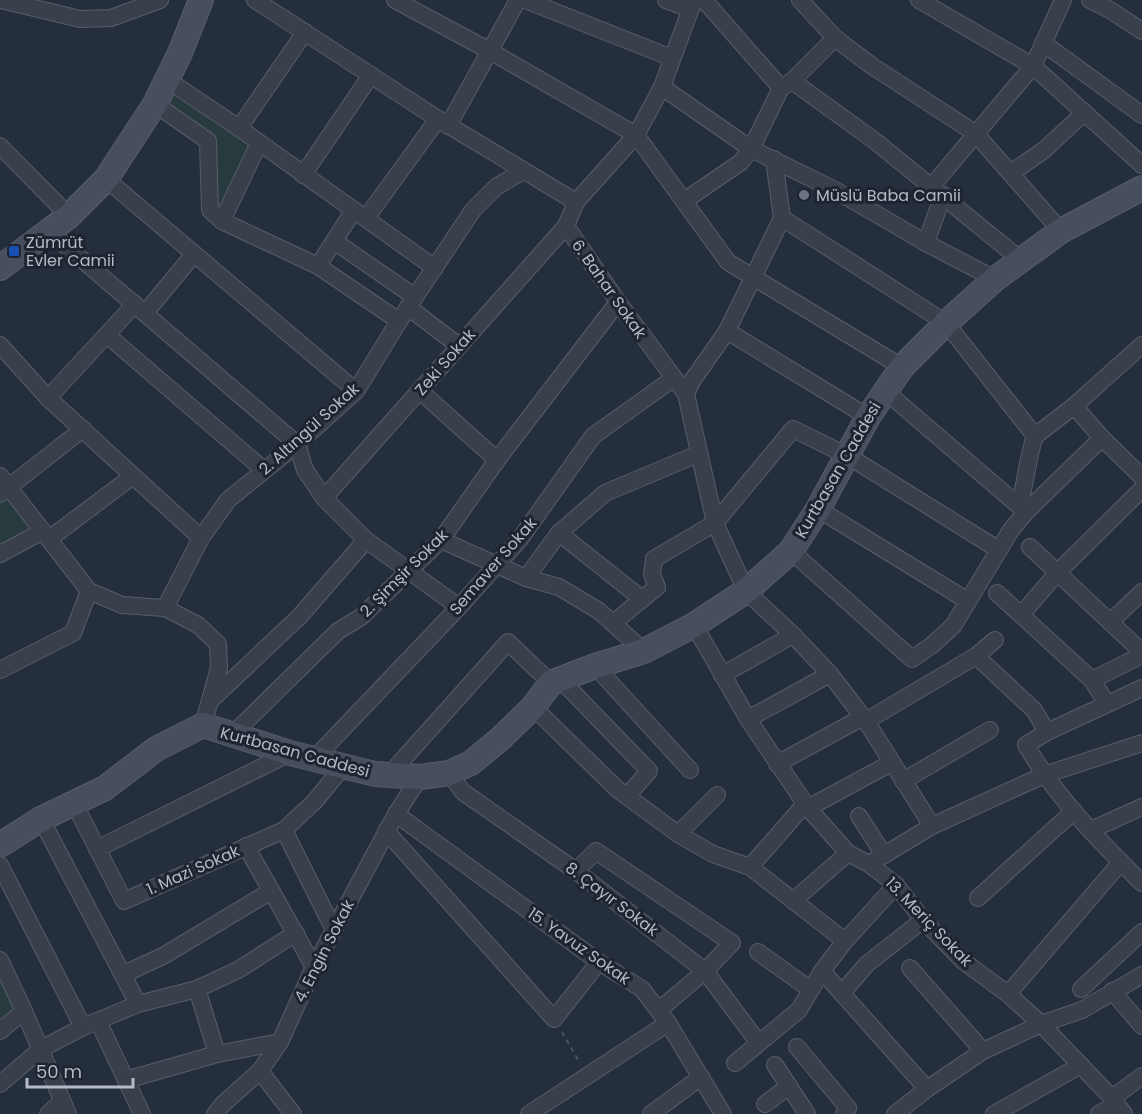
<svg xmlns="http://www.w3.org/2000/svg" width="1142" height="1114" font-family="Poppins,sans-serif">
<rect width="100%" height="100%" fill="#252e3c"/>
<!-- green -->
<g fill="#273a3d">
<path d="M 175,93 L 255,145 L 221,211 L 215,202 L 217,141 L 170,106 L 170,97 Z"/>
<path d="M 0,500 L 11,500 L 32,530 L 0,547 Z"/>
<path d="M 0,975 L 15,1009 L 0,1021 Z"/>
</g>
<g fill="none" stroke-linecap="round" stroke-linejoin="round">
<!-- street casing -->
<g stroke="#575e6a" stroke-width="18">
<g id="street">
<path d="M 1,0 L 80,19 L 111,18 L 160,0"/>
<path d="M 255,0 L 438,119 L 576,202"/>
<path d="M 395,0 L 490,51 L 636,135 L 728,262 L 902,367"/>
<path d="M 525,0 L 672,58"/>
<path d="M 666,0 L 690,9"/>
<path d="M 694,0 L 662,87 L 636,135 L 576,202 L 566,226 L 618,302 L 686,394 L 715,523 L 746,591 L 793,635 L 830,674 L 866,721 L 932,826"/>
<path d="M 704,0 L 781,88"/>
<path d="M 800,0 L 835,38 L 872,66 L 975,133 L 1061,231"/>
<path d="M 919,0 L 1033,66 L 1142,165"/>
<path d="M 1090,0 L 1110,10 L 1142,31"/>
<path d="M 1043,43 L 1142,115"/>
<path d="M 166,79 L 239,128 L 435,268"/>
<path d="M 792,81 L 875,141 L 1021,260"/>
<path d="M 662,87 L 751,149 L 835,190 L 926,243 L 995,279"/>
<path d="M 155,104 L 208,141 L 210,210 L 222,221 L 318,266 L 399,321"/>
<path d="M 448,126 L 518,0"/>
<path d="M 239,128 L 305,32"/>
<path d="M 0,146 L 69,216"/>
<path d="M 1011,173 L 1044,150 L 1084,113"/>
<path d="M 303,175 L 371,75"/>
<path d="M 106,179 L 356,391"/>
<path d="M 932,186 L 1033,66 L 1063,0"/>
<path d="M 684,201 L 741,162 L 751,149 L 781,88 L 792,81 L 835,38"/>
<path d="M 366,218 L 438,119"/>
<path d="M 782,218 L 946,323 L 1035,436 L 1074,406 L 1142,345"/>
<path d="M 222,221 L 259,143"/>
<path d="M 50,232 L 297,444 L 305,470 L 324,498 L 366,540 L 459,607"/>
<path d="M 334,241 L 415,297"/>
<path d="M 926,243 L 943,195"/>
<path d="M 318,266 L 354,210"/>
<path d="M 408,307 L 459,346"/>
<path d="M 145,313 L 194,254"/>
<path d="M 727,331 L 868,417"/>
<path d="M 107,335 L 264,470"/>
<path d="M 0,345 L 48,398 L 201,538"/>
<path d="M 884,390 L 1026,512"/>
<path d="M 420,391 L 497,460"/>
<path d="M 686,394 L 692,381 L 727,331 L 782,218 L 774,159"/>
<path d="M 48,398 L 135,304"/>
<path d="M 1074,406 L 1102,438 L 1142,477"/>
<path d="M 0,476 L 89,591 L 122,605 L 165,608 L 198,625 L 218,644 L 219,668 L 203,725"/>
<path d="M 0,494 L 83,429"/>
<path d="M 324,498 L 566,226"/>
<path d="M 1019,506 C 1026,483 1027,459 1035,436"/>
<path d="M 818,509 L 968,601"/>
<path d="M 559,533 L 642,599"/>
<path d="M 49,539 L 133,476"/>
<path d="M 441,540 L 526,578 L 559,587 L 599,611 L 644,651"/>
<path d="M 1030,547 L 1142,652"/>
<path d="M 791,551 L 912,659 L 932,645 L 953,626 L 1011,530 L 1026,512 L 1102,438"/>
<path d="M 0,554 L 43,531"/>
<path d="M 526,578 L 559,533 L 605,493 L 698,454"/>
<path d="M 997,593 L 1092,680 L 1107,704"/>
<path d="M 165,608 L 201,538 L 228,500 L 297,444 L 356,391 L 399,321 L 473,210 L 496,187 L 523,171"/>
<path d="M 1021,615 L 1058,572 L 1142,489"/>
<path d="M 1110,622 L 1142,592"/>
<path d="M 613,623 L 657,587 L 652,574 L 654,559 L 715,523 L 793,429 L 848,456 L 999,550"/>
<path d="M 694,625 L 748,719 L 808,808 L 848,853 L 869,864 L 896,885 L 923,920 L 963,961 L 1008,994 L 1041,1024 L 1112,1098 L 1124,1114"/>
<path d="M 976,656 L 1034,710 L 1047,732"/>
<path d="M 595,666 L 690,770"/>
<path d="M 0,670 L 73,633 L 89,591"/>
<path d="M 722,675 L 793,635"/>
<path d="M 560,679 L 649,771 L 627,796"/>
<path d="M 1092,680 L 1142,655"/>
<path d="M 1142,688 L 1047,732 L 1026,745 C 1056,797 1099,841 1142,883"/>
<path d="M 210,701 L 300,616 L 366,540"/>
<path d="M 533,707 L 617,789 L 678,834 L 713,854 L 750,867 L 845,941"/>
<path d="M 748,719 L 830,674"/>
<path d="M 866,721 L 976,656 L 995,640"/>
<path d="M 231,736 L 338,631 L 361,617 L 441,540 L 497,460 L 618,302"/>
<path d="M 313,760 L 459,607 L 520,539 L 593,436 L 674,378"/>
<path d="M 777,764 L 863,717"/>
<path d="M 449,773 L 463,792 L 576,871 L 705,971 L 758,1042"/>
<path d="M 389,775 L 508,642 L 551,683"/>
<path d="M 903,781 L 990,730"/>
<path d="M 74,803 L 124,901 L 284,830 L 314,802 L 343,767"/>
<path d="M 808,808 L 891,763"/>
<path d="M 396,814 L 599,962 L 642,989 L 668,1023 L 723,1114"/>
<path d="M 859,816 L 884,855"/>
<path d="M 41,819 L 138,1004"/>
<path d="M 284,830 L 334,930"/>
<path d="M 1091,830 L 1142,807"/>
<path d="M 386,831 L 554,1019 L 599,962"/>
<path d="M 678,834 L 717,795"/>
<path d="M 246,846 L 314,967"/>
<path d="M 97,849 L 290,753"/>
<path d="M 869,864 L 932,826 L 1044,775 L 1142,743"/>
<path d="M 0,865 L 83,1027"/>
<path d="M 750,867 L 805,804"/>
<path d="M 576,871 L 596,851 L 732,943 L 705,971 L 659,1010"/>
<path d="M 978,898 L 1074,811"/>
<path d="M 793,901 L 848,853"/>
<path d="M 758,952 L 811,990"/>
<path d="M 0,960 L 24,1011 L 68,1114"/>
<path d="M 910,968 L 983,1051"/>
<path d="M 822,971 L 927,1089"/>
<path d="M 124,974 L 163,956 L 271,891"/>
<path d="M 197,989 L 217,1054"/>
<path d="M 1081,989 L 1142,932"/>
<path d="M 1112,991 L 1142,1026"/>
<path d="M 842,993 L 867,964 L 923,920"/>
<path d="M 1008,994 L 1121,862"/>
<path d="M 98,1021 L 142,1114"/>
<path d="M 0,1031 L 24,1011"/>
<path d="M 797,1047 L 848,1108 L 844,1114"/>
<path d="M 735,1063 L 799,1010 L 822,971 L 845,941 L 896,885"/>
<path d="M 775,1065 L 807,1114"/>
<path d="M 260,1071 L 293,1114"/>
<path d="M 126,1080 L 217,1054 L 280,1042"/>
<path d="M 0,1084 L 41,1049 L 83,1027 L 138,1004 L 197,989 L 238,970 L 296,933"/>
<path d="M 1112,1098 L 1142,1076"/>
<path d="M 765,1104 L 789,1086"/>
<path d="M 48,1114 L 62,1101"/>
<path d="M 215,1114 L 223,1104 L 260,1071 L 280,1042 L 314,967 L 396,814 L 420,777"/>
<path d="M 529,1114 L 668,1023"/>
<path d="M 651,1114 L 701,1077"/>
<path d="M 895,1114 L 927,1089 L 983,1051 L 1041,1024 L 1082,1010 L 1142,975"/>
<path d="M 994,1114 L 1081,1065"/>
<path d="M 1099,1114 L 1116,1104"/>
</g>
</g>
<!-- secondary casing -->
<g stroke="#575e6a" stroke-width="26">
<g id="secondary">
<path d="M 0,268 L 69,216 L 106,179 L 155,104 L 180,53 L 201,0"/>
<path d="M 0,845 L 41,819 L 105,788 L 156,749 L 203,725 L 290,753 L 375,774 L 420,777 L 449,773 L 471,763 L 500,739 L 533,707 L 551,683 L 595,666 L 644,651 L 694,625 L 746,591 L 791,551 L 818,509 L 868,417 L 902,367 L 946,323 L 995,279 L 1061,231 L 1142,188"/>
</g>
</g>
<!-- path -->
<path stroke="#45575a" stroke-width="2" stroke-dasharray="4.5 4.5" stroke-linecap="butt" d="M 562,1032 L 580,1063"/>
<!-- street -->
<use href="#street" stroke="#39404c" stroke-width="16"/>
<!-- secondary -->
<use href="#secondary" stroke="#474f5f" stroke-width="24"/>
</g>
<!-- markers -->
<circle fill="#6b7280" stroke="#1e2531" stroke-width="2" cx="804" cy="195" r="6"/>
<rect fill="#1a4fb4" stroke="#1e2531" stroke-width="2" x="8" y="245" width="12" height="12" rx="3"/>
<g text-anchor="middle" dominant-baseline="central" stroke-width="6" stroke-linejoin="round" paint-order="stroke">
<!-- poi labels -->
<g font-size="16" fill="#b4bbc7" stroke="#1e2531" text-anchor="start">
<text x="816" y="195">Müslü Baba Camii</text>
<text x="26" y="242">Zümrüt<tspan x="26" dy="18">Evler Camii</tspan></text>
</g>
<!-- street labels -->
<g font-size="16" fill="#b4bbc7" stroke="#1e2531">
<text transform="translate(609 289) rotate(55)">6. Bahar Sokak</text>
<text transform="translate(445 362) rotate(-49)">Zeki Sokak</text>
<text transform="translate(309 429) rotate(-42)">2. Altıngül Sokak</text>
<text transform="translate(838 470) rotate(-60)">Kurtbasan Caddesi</text>
<text transform="translate(493 566) rotate(-49)">Semaver Sokak</text>
<text transform="translate(404 573) rotate(-45)">2. Şimşir Sokak</text>
<text transform="translate(295 752) rotate(15)">Kurtbasan Caddesi</text>
<text transform="translate(193 870) rotate(-24)">1. Mazi Sokak</text>
<text transform="translate(612 899) rotate(37)">8. Çayır Sokak</text>
<text transform="translate(929 922) rotate(46)">13. Meriç Sokak</text>
<text transform="translate(579 946) rotate(35)">15. Yavuz Sokak</text>
<text transform="translate(324 951) rotate(-63)">4. Engin Sokak</text>
</g>
</g>
<!-- scale -->
<path d="M27 1078v9h106v-9" fill="none" stroke="#b4bbc7" stroke-width="3"/>
<text x="36" y="1078" font-size="18" fill="#b4bbc7" stroke="#1e2531" stroke-width="4.5" paint-order="stroke">50 m</text>
</svg>
